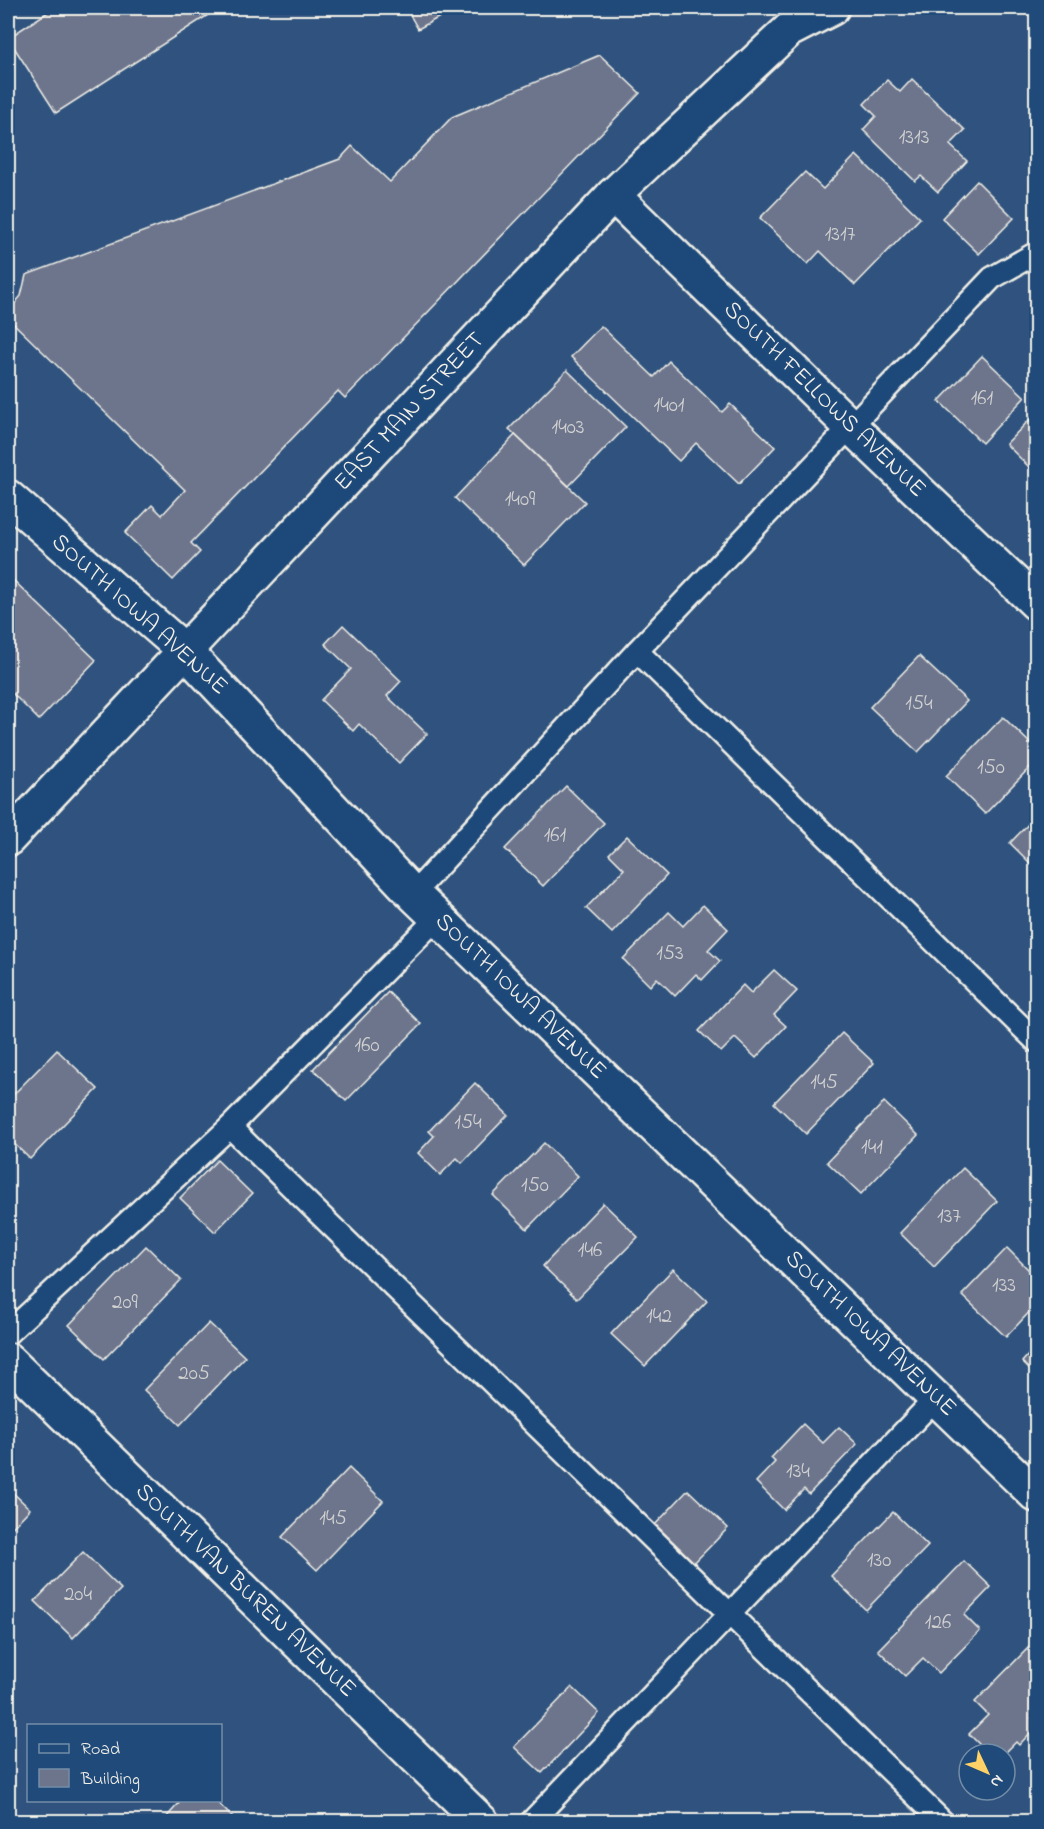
<svg xmlns="http://www.w3.org/2000/svg" width="1044" height="1829" font-family="'Indie Flower',sans-serif">
<rect width="100%" height="100%" fill="#2f537e"/>
<filter id="ink" filterUnits="userSpaceOnUse"><feTurbulence type="fractalNoise" baseFrequency=".0167" numOctaves="2"/><feDisplacementMap in="SourceGraphic" scale="12" xChannelSelector="R" yChannelSelector="G"/><feConvolveMatrix kernelMatrix="1 2 1 2 8 2 1 2 1" color-interpolation-filters="sRGB"/></filter>
<g filter="url(#ink)">
<!-- building -->
<g fill="#6d758d" stroke="#f4f1e8" stroke-width="1.5">
<path d="M 54,8 L 219,8 L 56,113 L 8,38 Z"/>
<path d="M 406,8 L 456,8 L 418,29 Z"/>
<path d="M 600,55 L 640,93 L 345,398 L 338,391 L 191,543 L 200,552 L 173,580 L 125,533 L 152,505 L 162,515 L 185,490 L 8,318 L 8,311 L 21,296 L 26,275 L 340,159 L 352,146 L 390,182 L 452,117 Z"/>
<path d="M 912,79 L 965,130 L 950,145 L 967,161 L 938,192 L 921,176 L 915,181 L 863,130 L 876,116 L 864,104 L 887,80 L 900,92 Z"/>
<path d="M 856,155 L 920,218 L 855,285 L 820,251 L 808,264 L 760,218 L 805,172 L 823,189 Z"/>
<path d="M 977,181 L 1014,218 L 979,254 L 942,218 Z"/>
<path d="M 601,326 L 654,377 L 669,361 L 722,412 L 730,404 L 775,447 L 739,484 L 696,443 L 679,461 L 571,357 Z"/>
<path d="M 982,356 L 1025,397 L 982,443 L 939,401 Z"/>
<path d="M 567,370 L 626,427 L 569,486 L 509,429 Z"/>
<path d="M 1036,413 L 1036,474 L 1006,444 Z"/>
<path d="M 515,435 L 585,502 L 524,565 L 455,498 Z"/>
<path d="M 8,575 L 96,660 L 39,720 L 8,689 Z"/>
<path d="M 343,625 L 401,681 L 387,696 L 427,734 L 399,763 L 359,724 L 353,731 L 321,700 L 351,669 L 325,644 Z"/>
<path d="M 919,656 L 967,701 L 918,752 L 870,707 Z"/>
<path d="M 1003,717 L 1036,749 L 1036,761 L 985,814 L 946,776 Z"/>
<path d="M 566,786 L 604,823 L 543,886 L 505,849 Z"/>
<path d="M 1036,816 L 1036,869 L 1010,843 Z"/>
<path d="M 627,836 L 667,875 L 612,933 L 586,908 L 624,869 L 609,854 Z"/>
<path d="M 703,905 L 728,929 L 708,950 L 720,961 L 702,980 L 696,974 L 675,996 L 657,978 L 650,986 L 623,959 L 669,912 L 683,926 Z"/>
<path d="M 774,970 L 797,991 L 774,1015 L 786,1026 L 756,1058 L 735,1038 L 721,1052 L 699,1031 L 743,985 L 751,993 Z"/>
<path d="M 388,992 L 421,1024 L 346,1101 L 313,1069 Z"/>
<path d="M 842,1033 L 874,1063 L 806,1134 L 774,1103 Z"/>
<path d="M 57,1050 L 98,1089 L 30,1159 L 8,1138 L 8,1100 Z"/>
<path d="M 475,1083 L 508,1115 L 462,1163 L 457,1158 L 440,1175 L 418,1153 L 434,1136 L 429,1131 Z"/>
<path d="M 884,1102 L 918,1135 L 861,1194 L 827,1162 Z"/>
<path d="M 544,1143 L 578,1176 L 527,1229 L 493,1195 Z"/>
<path d="M 217,1160 L 252,1194 L 215,1232 L 180,1198 Z"/>
<path d="M 963,1168 L 997,1201 L 934,1267 L 900,1233 Z"/>
<path d="M 603,1203 L 638,1237 L 577,1299 L 543,1266 Z"/>
<path d="M 146,1246 L 181,1280 L 104,1359 L 69,1325 Z"/>
<path d="M 1007,1248 L 1036,1277 L 1036,1305 L 1006,1337 L 962,1295 Z"/>
<path d="M 673,1269 L 707,1301 L 645,1366 L 611,1334 Z"/>
<path d="M 209,1323 L 245,1357 L 180,1425 L 144,1390 Z"/>
<path d="M 1036,1346 L 1036,1376 L 1022,1362 Z"/>
<path d="M 803,1424 L 823,1443 L 839,1427 L 857,1444 L 809,1494 L 804,1489 L 784,1510 L 756,1482 L 775,1462 L 771,1458 Z"/>
<path d="M 349,1468 L 383,1501 L 317,1570 L 282,1537 Z"/>
<path d="M 8,1488 L 30,1509 L 8,1532 Z"/>
<path d="M 688,1490 L 728,1528 L 691,1566 L 652,1528 Z"/>
<path d="M 893,1512 L 928,1546 L 866,1610 L 831,1576 Z"/>
<path d="M 83,1552 L 121,1589 L 73,1638 L 35,1601 Z"/>
<path d="M 964,1561 L 991,1587 L 964,1615 L 980,1631 L 939,1673 L 923,1658 L 905,1676 L 878,1650 Z"/>
<path d="M 1030,1646 L 1036,1652 L 1036,1713 L 1032,1718 L 1036,1722 L 1036,1727 L 1019,1745 L 1016,1742 L 1004,1754 L 989,1754 L 969,1734 L 988,1715 L 975,1702 Z"/>
<path d="M 572,1687 L 599,1713 L 542,1773 L 514,1747 Z"/>
<path d="M 182,1800 L 215,1800 L 237,1822 L 162,1822 Z"/>
</g>
<g fill="none" stroke-linecap="round" stroke-linejoin="round">
<!-- service casing -->
<g stroke="#f4f1e8" stroke-width="26">
<g id="service">
<path d="M 637,651 L 1036,1041"/>
<path d="M 413,894 L 637,651 L 992,278 L 1036,253"/>
<path d="M 230,1127 L 943,1822"/>
<path d="M 8,1333 L 230,1127 L 438,917"/>
<path d="M 531,1822 L 936,1398"/>
</g>
</g>
<!-- minor casing -->
<g stroke="#f4f1e8" stroke-width="38">
<g id="minor">
<path d="M 613,195 L 850,426 L 1036,603"/>
<path d="M 8,1360 L 482,1822"/>
</g>
</g>
<!-- secondary casing -->
<g stroke="#f4f1e8" stroke-width="38">
<g id="secondary">
<path d="M 8,497 L 185,651 L 413,894 L 1036,1495"/>
<path d="M 8,839 L 613,195 L 789,30 L 832,8"/>
</g>
</g>
<!-- service -->
<use href="#service" stroke="#1f4a7a" stroke-width="21"/>
<!-- minor -->
<use href="#minor" stroke="#1f4a7a" stroke-width="33"/>
<!-- secondary -->
<use href="#secondary" stroke="#1f4a7a" stroke-width="33"/>
</g>
</g>
<g text-anchor="middle" dominant-baseline="central" stroke-width="4.5" stroke-linejoin="round" paint-order="stroke">
<!-- number labels -->
<g font-size="21" fill="#d2d2d1">
<text x="914" y="138">1313</text>
<text x="840" y="235">1317</text>
<text x="982" y="399">161</text>
<text x="669" y="406">1401</text>
<text x="568" y="428">1403</text>
<text x="520" y="500">1409</text>
<text x="919" y="704">154</text>
<text x="991" y="768">150</text>
<text x="555" y="836">161</text>
<text x="670" y="954">153</text>
<text x="367" y="1046">160</text>
<text x="824" y="1083">145</text>
<text x="468" y="1123">154</text>
<text x="872" y="1148">141</text>
<text x="535" y="1186">150</text>
<text x="949" y="1217">137</text>
<text x="590" y="1251">146</text>
<text x="1004" y="1286">133</text>
<text x="125" y="1303">209</text>
<text x="659" y="1317">142</text>
<text x="194" y="1374">205</text>
<text x="798" y="1472">134</text>
<text x="333" y="1519">145</text>
<text x="879" y="1561">130</text>
<text x="78" y="1595">204</text>
<text x="938" y="1623">126</text>
</g>
<!-- street labels -->
<g font-size="24" fill="#f4f1e8" stroke="#1f4a7a">
<text transform="translate(824 400) rotate(44)">SOUTH FELLOWS AVENUE</text>
<text transform="translate(410 412) rotate(-47)">EAST MAIN STREET</text>
<text transform="translate(139 615) rotate(42)">SOUTH IOWA AVENUE</text>
<text transform="translate(520 997) rotate(44)">SOUTH IOWA AVENUE</text>
<text transform="translate(870 1334) rotate(44)">SOUTH IOWA AVENUE</text>
<text transform="translate(245 1591) rotate(44)">SOUTH VAN BUREN AVENUE</text>
</g>
</g>
<!-- margin -->
<rect width="1044" height="1829" fill="none" stroke="#1f4a7a" stroke-width="30"/>
<rect x="15" y="15" width="1014" height="1799" fill="none" stroke="#f4f1e8" stroke-width="2" filter="url(#ink)"/>
<!-- legend -->
<rect x="27" y="1724" width="195" height="78" fill="#1f4a7a" stroke="#748da6" stroke-width="1.5"/>
<rect x="39" y="1744" width="30" height="9" fill="#1f4a7a" stroke="#748da6" stroke-width="1.5"/>
<text x="81" y="1754" font-size="18" fill="#f4f1e8">Road</text>
<rect x="39" y="1769" width="30" height="18" fill="#6d758d" stroke="#748da6" stroke-width="1.5"/>
<text x="81" y="1784" font-size="18" fill="#f4f1e8">Building</text>
<!-- north arrow -->
<g transform="translate(987 1772) rotate(134)"><circle r="28" fill="#1f4a7a" stroke="#748da6" stroke-width="1.5"/>
<path d="M0-4.5L10 22L0 15L-10 22Z" fill="#ffd166"/>
<text y="-9" font-size="16" font-weight="bold" text-anchor="middle" fill="#f4f1e8">N</text>
</g>
</svg>
